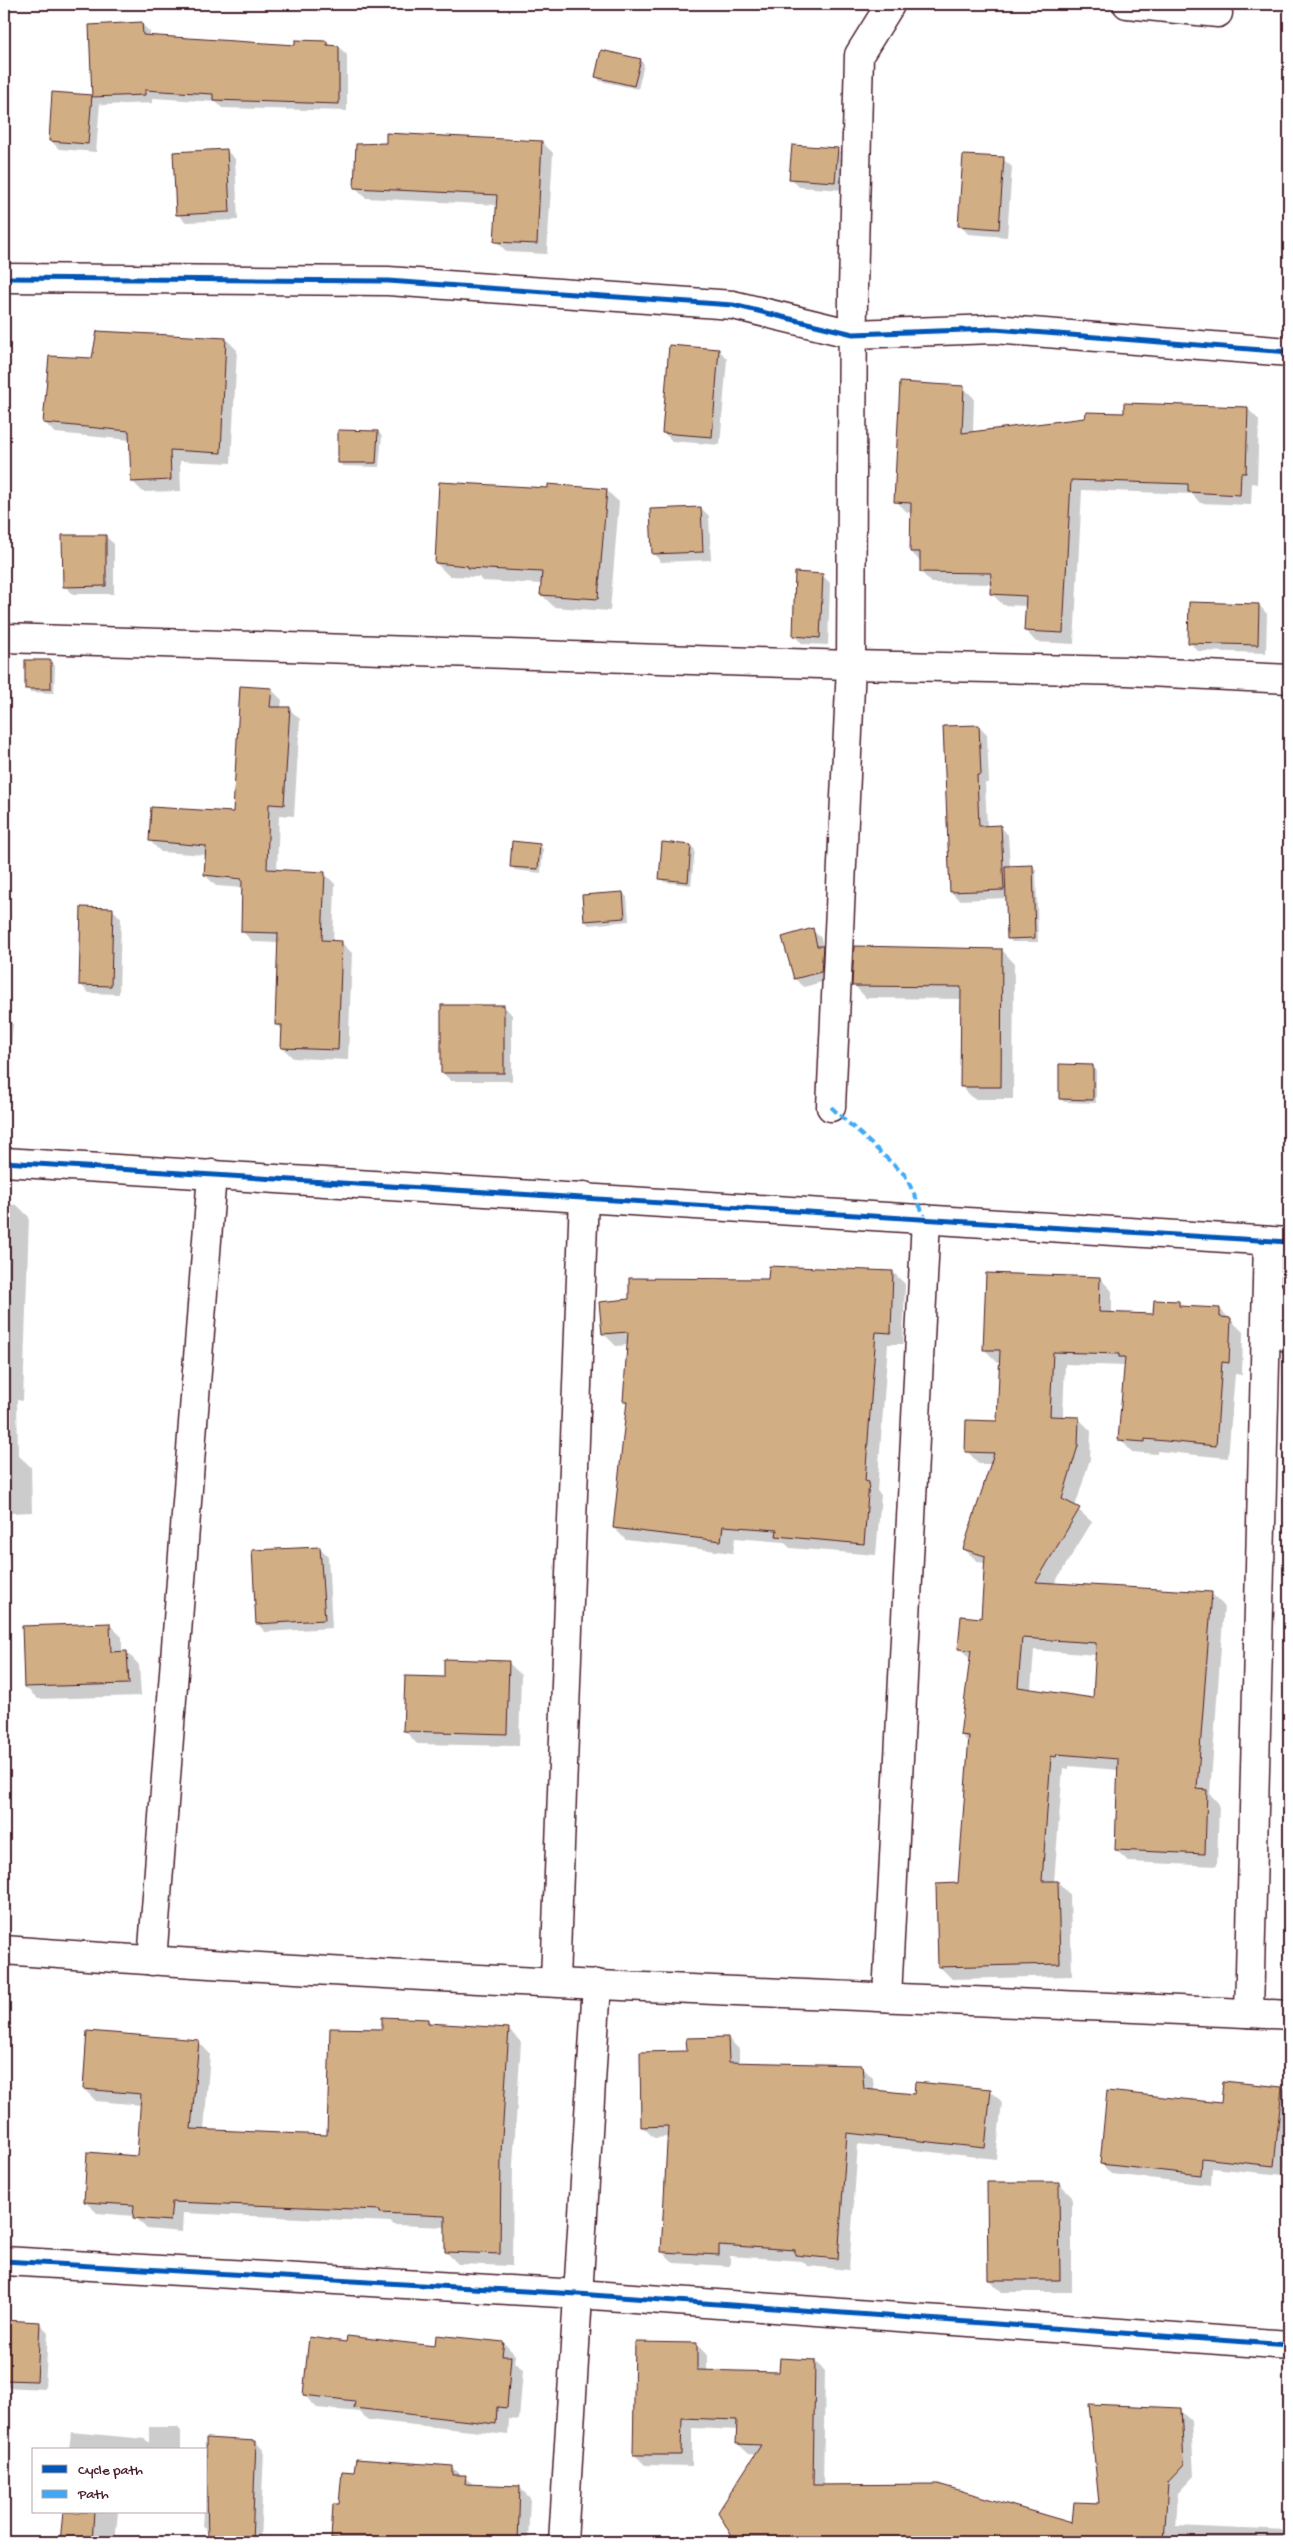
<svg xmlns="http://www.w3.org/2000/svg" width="1293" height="2546" font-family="'Gochi Hand',sans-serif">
<rect width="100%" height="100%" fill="#fff"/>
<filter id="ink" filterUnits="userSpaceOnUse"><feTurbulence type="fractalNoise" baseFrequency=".02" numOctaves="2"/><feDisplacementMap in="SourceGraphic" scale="10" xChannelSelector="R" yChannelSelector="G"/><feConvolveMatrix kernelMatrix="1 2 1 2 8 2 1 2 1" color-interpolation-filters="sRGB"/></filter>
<g filter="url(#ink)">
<!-- shadow -->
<g fill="#0003" fill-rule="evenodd">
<path d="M 142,24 L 150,32 L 150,37 L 296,46 L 326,42 L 331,47 L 339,47 L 347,55 L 347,111 L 222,108 L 216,102 L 153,98 L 153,103 L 102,105 L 100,103 L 96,152 L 59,149 L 50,140 L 91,96 L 94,99 L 90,26 Z"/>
<path d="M 640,60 L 644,64 L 638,89 L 600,81 L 597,77 Z"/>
<path d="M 542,142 L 553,153 L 547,254 L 507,252 L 496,241 L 498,205 L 366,198 L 355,187 Z"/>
<path d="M 838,150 L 846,158 L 843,190 L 799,187 L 791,178 Z"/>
<path d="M 227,151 L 235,159 L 238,220 L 186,222 L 177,214 Z"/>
<path d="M 1003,159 L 1012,167 L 1007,237 L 968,234 L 960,225 Z"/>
<path d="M 226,339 L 237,350 L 231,463 L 180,461 L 181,491 L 143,492 L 132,481 L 131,440 L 55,433 L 44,422 L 93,359 Z"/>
<path d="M 719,350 L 727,359 L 720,445 L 672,441 L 664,433 Z"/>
<path d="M 963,387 L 974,398 L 973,433 L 1125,415 L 1248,409 L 1259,420 L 1257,484 L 1252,483 L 1251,505 L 1200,503 L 1192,494 L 1082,490 L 1074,644 L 1036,642 L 1025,630 L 1027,606 L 1003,605 L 992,594 L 992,584 L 932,583 L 921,572 L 921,562 L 911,552 L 912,513 L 907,512 L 896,501 Z"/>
<path d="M 378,432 L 382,436 L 379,467 L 343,466 L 339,462 Z"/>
<path d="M 549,489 L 606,490 L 619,502 L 610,611 L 554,607 L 541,594 L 542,584 L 482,581 L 479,577 L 449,576 L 436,563 Z"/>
<path d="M 701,508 L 709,516 L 711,560 L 661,562 L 653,553 Z"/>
<path d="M 105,536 L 114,544 L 114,594 L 73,594 L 65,586 Z"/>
<path d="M 822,575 L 830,583 L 828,645 L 803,644 L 794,636 Z"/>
<path d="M 1259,605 L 1267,614 L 1266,653 L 1198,651 L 1189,642 Z"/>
<path d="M 51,662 L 55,666 L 54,693 L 30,692 L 27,688 Z"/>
<path d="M 271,689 L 282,700 L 281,708 L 289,709 L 300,719 L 294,816 L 279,815 L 277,871 L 324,873 L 335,884 L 333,942 L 341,942 L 352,953 L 348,1060 L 293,1058 L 282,1047 L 283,1031 L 277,1024 L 279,943 L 253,942 L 242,931 L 243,888 L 216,886 L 205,875 L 207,855 L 161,852 L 150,841 L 234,814 Z"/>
<path d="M 979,726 L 987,734 L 989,783 L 985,783 L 987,827 L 1000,826 L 1008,835 L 1010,867 L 1032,866 L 1036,870 L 1038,942 L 1012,942 L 1009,938 L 1007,898 L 959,900 L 951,892 Z"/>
<path d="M 539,845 L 543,849 L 541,873 L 515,870 L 511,866 Z"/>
<path d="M 691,846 L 695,850 L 691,885 L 664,882 L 660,878 Z"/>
<path d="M 623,893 L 627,897 L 629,921 L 589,925 L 585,921 Z"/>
<path d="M 112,909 L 121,918 L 119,994 L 89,993 L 80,984 Z"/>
<path d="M 812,930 L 821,938 L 823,948 L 830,955 L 829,980 L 804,987 L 795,979 Z"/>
<path d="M 1002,950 L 1014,963 L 1013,1099 L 974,1099 L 961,1086 L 962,999 L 866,998 L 854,985 Z"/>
<path d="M 504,1006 L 512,1015 L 512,1081 L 451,1081 L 443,1073 Z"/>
<path d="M 4,1016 L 13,1024 L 9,1070 L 4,1070 Z"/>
<path d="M 1093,1066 L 1096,1070 L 1096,1103 L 1064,1102 L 1061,1098 Z"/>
<path d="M 4,1204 L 17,1205 L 29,1217 L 23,1401 L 17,1400 L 18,1455 L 31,1467 L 32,1512 L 11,1513 L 7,1582 L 4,1582 Z"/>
<path d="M 893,1272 L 905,1284 L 903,1344 L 888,1344 L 877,1491 L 881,1495 L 876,1555 L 790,1548 L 784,1542 L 735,1538 L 733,1553 L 626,1540 L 614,1528 L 628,1404 L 624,1400 L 628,1345 L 616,1346 L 604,1334 L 630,1300 L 769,1280 Z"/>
<path d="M 1100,1278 L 1112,1291 L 1112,1314 L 1154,1315 L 1179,1302 L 1184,1308 L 1220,1309 L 1243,1332 L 1242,1375 L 1235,1374 L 1228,1458 L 1157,1451 L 1157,1454 L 1132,1452 L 1120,1439 L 1126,1366 L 1065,1364 L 1063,1418 L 1078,1418 L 1091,1431 L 1090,1459 L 1075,1507 L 1092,1522 L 1054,1584 L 1212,1594 L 1224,1606 L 1210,1794 L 1219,1804 L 1217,1866 L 1129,1862 L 1116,1850 L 1119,1770 L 1069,1766 L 1069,1769 L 1063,1768 L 1054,1882 L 1058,1882 L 1070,1895 L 1072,1976 L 952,1979 L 939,1966 L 959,1884 L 969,1743 L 961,1735 L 971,1660 L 960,1648 L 983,1619 L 986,1564 L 977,1561 L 964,1549 L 991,1464 L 979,1464 L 967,1451 L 998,1422 L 1000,1362 L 997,1362 L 984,1349 ZM 1034,1650 L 1096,1655 L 1094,1699 L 1031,1690 Z"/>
<path d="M 320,1548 L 328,1556 L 332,1628 L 265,1632 L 257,1623 Z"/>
<path d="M 109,1624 L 122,1637 L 122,1653 L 127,1652 L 139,1665 L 141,1696 L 38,1699 L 25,1687 Z"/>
<path d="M 508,1662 L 521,1675 L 519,1746 L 417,1744 L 405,1731 L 445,1678 Z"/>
<path d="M 428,2020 L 433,2025 L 509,2030 L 521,2042 L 513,2165 L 512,2266 L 458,2264 L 446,2252 L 446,2227 L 394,2225 L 391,2222 L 183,2213 L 182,2232 L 147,2229 L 134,2216 L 97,2213 L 85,2201 L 138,2157 L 142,2105 L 96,2101 L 84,2089 L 198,2041 L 210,2054 L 204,2131 L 329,2136 L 383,2031 Z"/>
<path d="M 728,2038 L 739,2049 L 739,2064 L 861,2066 L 873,2078 L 874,2091 L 915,2095 L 990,2090 L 1002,2102 L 996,2159 L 858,2144 L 849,2270 L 808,2266 L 802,2261 L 730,2256 L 730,2266 L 674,2263 L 662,2251 L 668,2137 L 654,2138 L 642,2126 L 688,2053 Z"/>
<path d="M 1224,2082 L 1289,2089 L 1289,2138 L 1284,2175 L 1212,2168 L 1211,2185 L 1111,2174 L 1101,2164 L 1222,2104 Z"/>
<path d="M 4,2154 L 6,2156 L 4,2205 Z"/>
<path d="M 1059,2183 L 1072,2196 L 1072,2292 L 1002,2292 L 989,2280 Z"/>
<path d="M 4,2321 L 39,2323 L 48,2332 L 45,2389 L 4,2387 Z"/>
<path d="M 347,2343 L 436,2347 L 504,2343 L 516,2356 L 515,2362 L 523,2370 L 519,2420 L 509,2419 L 508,2435 L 368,2420 L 360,2412 L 317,2408 L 304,2395 Z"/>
<path d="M 697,2345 L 707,2355 L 707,2371 L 781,2373 L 815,2361 L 825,2372 L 823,2486 L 1073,2524 L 1101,2505 L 1180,2410 L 1191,2421 L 1194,2476 L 1178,2493 L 1176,2526 L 1289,2531 L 1289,2542 L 736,2542 L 720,2512 L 756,2455 L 749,2454 L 738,2444 L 738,2430 L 692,2428 L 692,2466 L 645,2465 L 634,2454 Z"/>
<path d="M 149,2427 L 177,2427 L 181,2431 L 181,2450 L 69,2450 L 71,2432 L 145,2439 L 149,2443 Z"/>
<path d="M 207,2440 L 256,2442 L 264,2451 L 260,2542 L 209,2542 L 210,2533 L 202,2526 L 203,2512 L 206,2512 Z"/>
<path d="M 453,2468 L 474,2485 L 519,2487 L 530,2498 L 528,2542 L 336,2542 L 332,2538 L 340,2506 L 355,2473 Z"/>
<path d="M 64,2512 L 118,2512 L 115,2542 L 62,2542 Z"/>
</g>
<!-- building -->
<g fill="#d2ae84" stroke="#4a1f2b" fill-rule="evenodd">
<path d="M 142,22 L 143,35 L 295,45 L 295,40 L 327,41 L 327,45 L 339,46 L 339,104 L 213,100 L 213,94 L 145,90 L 145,95 L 92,97 L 89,25 Z"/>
<path d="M 601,50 L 641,59 L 634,86 L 595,77 Z"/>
<path d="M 52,92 L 92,95 L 88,144 L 49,141 Z"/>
<path d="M 386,133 L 542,141 L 537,244 L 494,242 L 497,195 L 354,188 L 356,144 L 386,143 Z"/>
<path d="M 792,145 L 838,148 L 835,182 L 789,179 Z"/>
<path d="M 227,149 L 230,212 L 176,215 L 173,152 Z"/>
<path d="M 963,155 L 1004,157 L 999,229 L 958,226 Z"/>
<path d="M 97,331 L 226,338 L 221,453 L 170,450 L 171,480 L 131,482 L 129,431 L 43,423 L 49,356 L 92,358 Z"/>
<path d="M 669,345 L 719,349 L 712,437 L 662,433 Z"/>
<path d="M 900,382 L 964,386 L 962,433 L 1085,418 L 1086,412 L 1124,413 L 1124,403 L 1248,407 L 1246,473 L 1241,473 L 1240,495 L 1188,492 L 1188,484 L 1071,480 L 1063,633 L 1024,631 L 1026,596 L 990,594 L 991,573 L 920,572 L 920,552 L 910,552 L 911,503 L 894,502 Z"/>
<path d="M 338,430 L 378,431 L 376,463 L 338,463 Z"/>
<path d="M 439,482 L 548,488 L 548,484 L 607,489 L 598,599 L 540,595 L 542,572 L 468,568 L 468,566 L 435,563 Z"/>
<path d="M 701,507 L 703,552 L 652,554 L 650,509 Z"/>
<path d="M 62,535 L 106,535 L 106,586 L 63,587 Z"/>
<path d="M 795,572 L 823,574 L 820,638 L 793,636 Z"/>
<path d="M 1189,602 L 1259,604 L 1258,645 L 1188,643 Z"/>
<rect x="25" y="660" width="26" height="29"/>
<path d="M 240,686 L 272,688 L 270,707 L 290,707 L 284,805 L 269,804 L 267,869 L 325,872 L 322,940 L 342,941 L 338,1050 L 281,1048 L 282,1025 L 275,1025 L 278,933 L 241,932 L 242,879 L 204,875 L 206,846 L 149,841 L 151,807 L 233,812 Z"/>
<path d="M 979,725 L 981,775 L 977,775 L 979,826 L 1001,825 L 1004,890 L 950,892 L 943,726 Z"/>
<path d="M 512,841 L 540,844 L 538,869 L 510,867 Z"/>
<path d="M 662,842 L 691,845 L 688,882 L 659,879 Z"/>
<path d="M 1033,865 L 1035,938 L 1007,939 L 1005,866 Z"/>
<path d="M 623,892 L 625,918 L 584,921 L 582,895 Z"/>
<path d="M 81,907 L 113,908 L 111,986 L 79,985 Z"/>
<path d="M 813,928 L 817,946 L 823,946 L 821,972 L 794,979 L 782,937 Z"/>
<path d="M 854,946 L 1002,949 L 1001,1087 L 960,1087 L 961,987 L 852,986 Z"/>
<rect x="441" y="1005" width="63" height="68"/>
<path d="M 1059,1064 L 1093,1065 L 1093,1100 L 1059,1099 Z"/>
<path d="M 769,1266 L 893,1271 L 891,1333 L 876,1332 L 865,1481 L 869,1482 L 864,1544 L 776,1536 L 777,1530 L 723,1526 L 721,1541 L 613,1528 L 627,1401 L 623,1401 L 628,1332 L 602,1334 L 599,1302 L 629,1299 L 629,1278 L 768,1279 Z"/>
<path d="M 986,1273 L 1100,1277 L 1099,1312 L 1153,1314 L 1154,1300 L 1179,1301 L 1179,1306 L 1220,1308 L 1220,1317 L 1231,1318 L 1229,1363 L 1222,1362 L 1216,1446 L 1145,1439 L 1145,1442 L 1118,1440 L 1125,1357 L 1119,1357 L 1119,1354 L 1053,1352 L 1050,1416 L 1079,1417 L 1078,1446 L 1062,1499 L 1080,1508 L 1036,1582 L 1212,1592 L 1197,1789 L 1207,1790 L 1205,1854 L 1115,1850 L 1118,1759 L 1057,1754 L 1056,1757 L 1051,1756 L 1042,1881 L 1058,1881 L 1060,1964 L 938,1967 L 936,1884 L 958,1883 L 969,1736 L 960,1735 L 971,1650 L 958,1649 L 961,1616 L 981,1618 L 985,1556 L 963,1549 L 994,1453 L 965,1452 L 966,1420 L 997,1421 L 1000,1350 L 983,1350 ZM 1022,1638 L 1096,1643 L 1093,1698 L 1018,1687 Z"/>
<path d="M 320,1547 L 325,1620 L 256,1624 L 252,1550 Z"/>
<path d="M 110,1623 L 111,1652 L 127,1651 L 129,1684 L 24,1687 L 22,1626 Z"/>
<path d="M 444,1659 L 509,1661 L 507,1734 L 403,1731 L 405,1676 L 444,1677 Z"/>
<path d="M 382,2017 L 428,2019 L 428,2023 L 509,2028 L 501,2153 L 500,2254 L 445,2252 L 445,2216 L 380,2213 L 380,2210 L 172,2202 L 170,2221 L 133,2218 L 134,2205 L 84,2202 L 87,2152 L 137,2156 L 141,2094 L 83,2089 L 87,2031 L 199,2040 L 191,2129 L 327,2135 L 330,2028 L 382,2029 Z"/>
<path d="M 728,2037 L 729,2062 L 862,2065 L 864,2089 L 914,2094 L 915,2082 L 991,2089 L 985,2148 L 847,2133 L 838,2259 L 795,2255 L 795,2250 L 719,2245 L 719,2255 L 661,2252 L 668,2126 L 641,2127 L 640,2052 L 687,2051 L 686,2038 Z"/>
<path d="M 1223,2081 L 1282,2087 L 1274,2166 L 1202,2158 L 1201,2175 L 1100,2164 L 1107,2091 L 1221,2103 Z"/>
<path d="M 987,2182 L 1059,2182 L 1060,2280 L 988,2280 Z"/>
<path d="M 4,2320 L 40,2322 L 37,2381 L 4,2380 Z"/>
<path d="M 436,2335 L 504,2342 L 502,2356 L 511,2356 L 507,2408 L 497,2407 L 496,2424 L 354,2408 L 355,2401 L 303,2395 L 309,2337 L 346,2342 L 347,2336 L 435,2346 Z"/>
<path d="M 635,2342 L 697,2343 L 697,2370 L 779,2372 L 780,2358 L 815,2360 L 813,2485 L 938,2484 L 1072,2523 L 1074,2502 L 1099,2503 L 1089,2404 L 1181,2408 L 1184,2465 L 1168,2482 L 1164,2542 L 735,2542 L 718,2512 L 761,2445 L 736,2444 L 737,2420 L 682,2418 L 681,2455 L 633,2455 Z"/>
<path d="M 206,2438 L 256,2441 L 252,2542 L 208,2542 Z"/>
<path d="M 356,2459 L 453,2466 L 453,2475 L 466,2475 L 465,2484 L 520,2486 L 518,2542 L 371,2542 L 331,2539 L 333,2504 L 339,2504 L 342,2471 L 354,2472 Z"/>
<path d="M 63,2512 L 94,2512 L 92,2542 L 60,2542 Z"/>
</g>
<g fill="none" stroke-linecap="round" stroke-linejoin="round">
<!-- minor casing -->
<g stroke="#4a1f2b" stroke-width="31">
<g id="minor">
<path d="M 1127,4 L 1218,13"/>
<path d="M 4,278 L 388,281 L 733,305 L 853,334 L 994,329 L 1289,352"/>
<path d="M 4,638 L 851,665 L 1127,671 L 1289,679"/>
<path d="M 831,1107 L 851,665 L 853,289 L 859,55 L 890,5 L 888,4"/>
<path d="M 4,1162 L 1289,1242"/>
<path d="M 1270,1293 L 1289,1338"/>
<path d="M 4,1950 C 432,1982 861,1995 1289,2015"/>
<path d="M 152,1961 L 212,1174"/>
<path d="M 555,1981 L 584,1196"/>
<path d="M 887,1997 L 926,1219"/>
<path d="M 1249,2013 L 1268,1241"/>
<path d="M 4,2261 L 578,2294 L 1289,2345"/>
<path d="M 563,2542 L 597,1984"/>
</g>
</g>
<!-- minor -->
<use href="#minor" stroke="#fff" stroke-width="28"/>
<!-- quiet -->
<path stroke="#3fa9f5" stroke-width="4" stroke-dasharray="8 4" stroke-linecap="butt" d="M 831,1107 L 905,1175 L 926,1219"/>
<!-- cycleway casing -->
<g stroke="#fff" stroke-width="8">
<g id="cycleway">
<path d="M 4,278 L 388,281 L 733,305 L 853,334 L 994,329 L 1289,352"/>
<path d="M 4,1162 L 1289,1242"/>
<path d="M 4,2261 L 578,2294 L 1289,2345"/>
</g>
</g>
<!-- cycleway -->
<use href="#cycleway" stroke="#0057b8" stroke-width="5"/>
</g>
</g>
<!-- margin -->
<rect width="1293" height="2546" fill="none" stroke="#fff" stroke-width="20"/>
<rect x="10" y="10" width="1273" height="2526" fill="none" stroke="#4a1f2b" stroke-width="2" filter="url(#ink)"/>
<!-- legend -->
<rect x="32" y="2448" width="175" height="65" fill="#ffffff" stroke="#b7a5aa"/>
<rect x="42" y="2465" width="25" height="8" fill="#0057b8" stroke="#b7a5aa"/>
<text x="78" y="2474" font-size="15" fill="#4a1f2b">Cycle path</text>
<rect x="42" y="2490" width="25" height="8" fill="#3fa9f5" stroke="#b7a5aa"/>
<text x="78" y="2498" font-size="15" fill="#4a1f2b">Path</text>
</svg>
